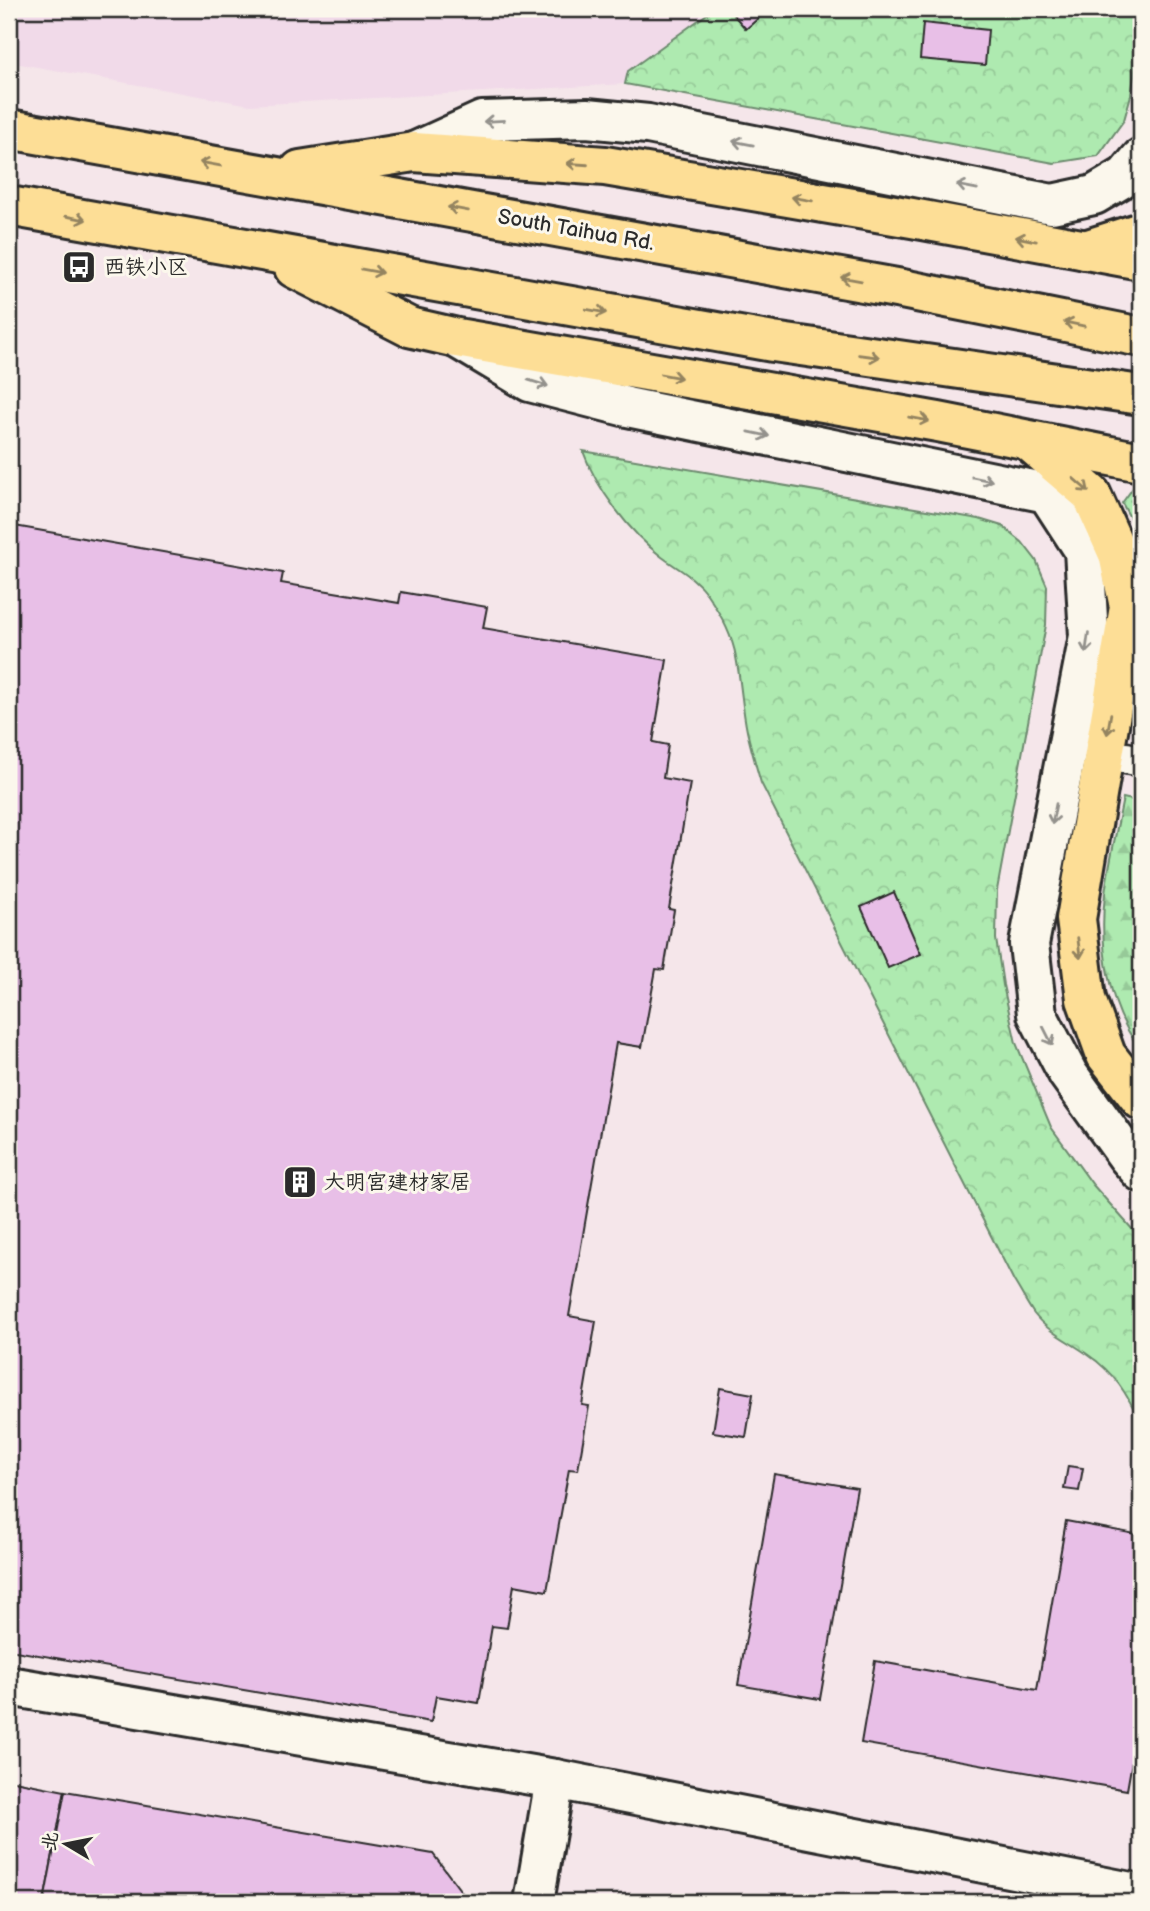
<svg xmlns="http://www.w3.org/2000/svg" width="1150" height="1911" font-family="'Balsamiq Sans','LXGW WenKai TC',sans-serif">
<defs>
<pattern id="grass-dots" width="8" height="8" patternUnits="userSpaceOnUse" patternTransform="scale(1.75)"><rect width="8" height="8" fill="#aeeab0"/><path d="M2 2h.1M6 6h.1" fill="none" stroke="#96c998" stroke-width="1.8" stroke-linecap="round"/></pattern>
<pattern id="forest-firs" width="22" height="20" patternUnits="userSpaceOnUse" patternTransform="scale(1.75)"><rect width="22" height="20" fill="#aeeab0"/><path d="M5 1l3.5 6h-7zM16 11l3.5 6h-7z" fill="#96c998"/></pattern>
<pattern id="park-crowns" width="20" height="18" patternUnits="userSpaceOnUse" patternTransform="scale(1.75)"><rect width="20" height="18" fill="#aeeab0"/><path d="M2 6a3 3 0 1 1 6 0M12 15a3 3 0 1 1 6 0" fill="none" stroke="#96c998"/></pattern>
</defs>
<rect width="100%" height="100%" fill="#f5e6ea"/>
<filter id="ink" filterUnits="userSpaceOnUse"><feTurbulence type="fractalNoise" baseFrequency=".0143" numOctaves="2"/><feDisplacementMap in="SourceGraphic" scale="14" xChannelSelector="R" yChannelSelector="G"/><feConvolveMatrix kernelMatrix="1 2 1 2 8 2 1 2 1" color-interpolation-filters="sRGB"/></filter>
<g filter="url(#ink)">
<!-- built -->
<path fill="#f1dae9" d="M 9,9 L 714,9 L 629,71 L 625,84 L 250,105 L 9,62 Z"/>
<!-- grass -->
<path fill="url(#grass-dots)" stroke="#6c8a6e" stroke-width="2" d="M 1133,488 L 1141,490 L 1141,544 L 1136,529 L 1122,503 Z"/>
<!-- forest -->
<path fill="url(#forest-firs)" stroke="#6c8a6e" stroke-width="2" d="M 1123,798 L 1141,802 L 1141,1050 C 1108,1008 1099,947 1105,894 C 1109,862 1117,830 1123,798 Z"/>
<!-- park -->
<g fill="url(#park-crowns)" stroke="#6c8a6e" stroke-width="2">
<path d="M 714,9 L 1141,9 L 1141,33 L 1131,95 L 1124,120 L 1098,156 L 1054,163 L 625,84 L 628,71 Z"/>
<path d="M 583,451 L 979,519 L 1002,526 L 1022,542 L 1036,560 L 1047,586 L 1046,625 L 997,890 L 996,939 L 1003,985 L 1016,1043 L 1051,1127 L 1093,1185 L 1141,1239 L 1141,1423 C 1127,1394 1115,1373 1087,1354 C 1069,1341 1049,1333 1034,1314 C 1027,1304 1021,1292 1014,1281 L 761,783 C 756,766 751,749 747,731 C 742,707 741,682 736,657 C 732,634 720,613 707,594 C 695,577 678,569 662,557 C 630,533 596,488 583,451 Z"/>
</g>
<!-- building -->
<g fill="#e8bfe7" stroke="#2b2b2b" stroke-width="2">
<path d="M 733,9 L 769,9 L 746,29 L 730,11 Z"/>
<path d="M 923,23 L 988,30 L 985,65 L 920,59 Z"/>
<path d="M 9,525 L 283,573 L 281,583 L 399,603 L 401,592 L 487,607 L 483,628 L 667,660 L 653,742 L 668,745 L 663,778 L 690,783 L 669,909 L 674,910 L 664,970 L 656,969 L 642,1047 L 616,1043 L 569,1316 L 596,1321 L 582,1405 L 589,1406 L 578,1470 L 569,1469 L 547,1591 L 514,1585 L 507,1628 L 492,1626 L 479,1703 L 436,1696 L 431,1722 L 9,1650 Z"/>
<path d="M 894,892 L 921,954 L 888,968 L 861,907 Z"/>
<path d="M 720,1388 L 753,1394 L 746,1437 L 713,1432 Z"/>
<path d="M 1068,1466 L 1083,1468 L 1079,1491 L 1064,1489 Z"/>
<path d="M 774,1474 L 857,1488 L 820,1699 L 738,1685 Z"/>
<path d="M 1066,1521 L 1141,1535 L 1141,1710 L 1127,1790 L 861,1743 L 875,1661 L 1037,1690 Z"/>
<path d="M 9,1780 L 65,1791 L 44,1902 L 9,1902 Z"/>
<path d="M 65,1791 L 433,1854 L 469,1902 L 44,1902 Z"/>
</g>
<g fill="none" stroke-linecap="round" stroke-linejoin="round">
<!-- minor casing -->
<g stroke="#2b2b2b" stroke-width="35">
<path id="minor" d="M 1126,758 L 1141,761"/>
</g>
<!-- tertiary casing -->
<g stroke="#2b2b2b" stroke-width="44">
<g id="tertiary">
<path d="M 9,1686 L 555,1779 L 1141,1894"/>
<path d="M 534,1902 L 555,1779"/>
</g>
</g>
<!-- secondary casing -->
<g stroke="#2b2b2b" stroke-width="44">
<g id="secondary">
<path d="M 414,152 L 482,121 L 587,118 L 648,124 L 1052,204 L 1094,195 L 1126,176 L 1141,158"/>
<path d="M 458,339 L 530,382 L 627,407 L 1047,493 L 1084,550 L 1089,636 L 1029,944 L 1037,1014 L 1068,1074 L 1127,1156 L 1141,1172"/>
</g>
</g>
<!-- primary casing -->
<g stroke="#2b2b2b" stroke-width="44">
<g id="primary">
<path d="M 9,129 L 902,289 L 1141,337"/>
<path d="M 300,170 L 414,152 L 605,166 L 912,218 L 1141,260"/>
<path d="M 9,206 L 773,342 L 1141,395"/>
<path d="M 294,268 L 409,327 L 457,338 L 938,422 L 1141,462"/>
</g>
</g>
<!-- trunk casing -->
<g stroke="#2b2b2b" stroke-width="44">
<g id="trunk">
<path d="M 1085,250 L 1141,232"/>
<path d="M 1029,441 L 1091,494 L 1118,554 L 1129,607 L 1076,919 L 1086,999 L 1106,1055 L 1141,1100"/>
</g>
</g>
<!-- minor -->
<use href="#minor" stroke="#fbf7ec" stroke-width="30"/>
<!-- tertiary -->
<use href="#tertiary" stroke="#fbf7ec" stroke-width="38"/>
<!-- secondary -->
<use href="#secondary" stroke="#fbf7ec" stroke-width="38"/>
<!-- primary -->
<use href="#primary" stroke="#fdde96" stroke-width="38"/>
<!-- trunk -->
<use href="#trunk" stroke="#fdde96" stroke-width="38"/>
</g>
<!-- one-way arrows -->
<defs><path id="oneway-shaft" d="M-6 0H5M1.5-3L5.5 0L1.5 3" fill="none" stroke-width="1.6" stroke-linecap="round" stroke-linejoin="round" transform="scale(1.75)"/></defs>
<g stroke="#93918c">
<use href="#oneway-shaft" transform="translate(494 121) rotate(177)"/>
<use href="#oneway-shaft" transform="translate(743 143) rotate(-169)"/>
<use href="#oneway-shaft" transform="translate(967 187) rotate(-169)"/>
<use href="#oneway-shaft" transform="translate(538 383) rotate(17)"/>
<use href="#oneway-shaft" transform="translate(759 434) rotate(12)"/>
<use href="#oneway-shaft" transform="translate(982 479) rotate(12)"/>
<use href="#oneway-shaft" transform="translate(1087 643) rotate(98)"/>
<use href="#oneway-shaft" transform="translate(1054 814) rotate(101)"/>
<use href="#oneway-shaft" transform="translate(1048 1036) rotate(63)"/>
</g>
<g stroke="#948460">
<use href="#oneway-shaft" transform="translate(210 164) rotate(-170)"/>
<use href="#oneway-shaft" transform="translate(577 164) rotate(-176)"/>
<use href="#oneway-shaft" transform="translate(802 199) rotate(-170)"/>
<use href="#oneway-shaft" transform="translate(458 209) rotate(-170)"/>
<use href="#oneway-shaft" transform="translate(76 218) rotate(10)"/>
<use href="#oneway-shaft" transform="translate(1026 239) rotate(-169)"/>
<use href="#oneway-shaft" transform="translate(372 271) rotate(10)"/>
<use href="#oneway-shaft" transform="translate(851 279) rotate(-170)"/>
<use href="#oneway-shaft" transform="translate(596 311) rotate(10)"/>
<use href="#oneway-shaft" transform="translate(1074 324) rotate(-168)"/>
<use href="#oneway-shaft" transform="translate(869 356) rotate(8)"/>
<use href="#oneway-shaft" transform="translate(671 376) rotate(10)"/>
<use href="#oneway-shaft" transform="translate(919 419) rotate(10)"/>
<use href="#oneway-shaft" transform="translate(1081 485) rotate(41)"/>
<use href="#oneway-shaft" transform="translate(1109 724) rotate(100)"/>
<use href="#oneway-shaft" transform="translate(1079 948) rotate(83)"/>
</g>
</g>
<!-- icons -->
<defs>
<g id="bus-square" transform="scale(1.75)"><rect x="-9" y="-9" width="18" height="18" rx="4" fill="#2b2b2b" stroke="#fbf7ec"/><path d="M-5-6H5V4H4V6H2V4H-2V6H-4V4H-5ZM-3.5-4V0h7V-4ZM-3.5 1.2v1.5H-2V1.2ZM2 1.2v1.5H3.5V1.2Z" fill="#fff"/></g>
<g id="building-square" transform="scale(1.75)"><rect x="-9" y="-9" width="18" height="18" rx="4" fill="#2b2b2b" stroke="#fbf7ec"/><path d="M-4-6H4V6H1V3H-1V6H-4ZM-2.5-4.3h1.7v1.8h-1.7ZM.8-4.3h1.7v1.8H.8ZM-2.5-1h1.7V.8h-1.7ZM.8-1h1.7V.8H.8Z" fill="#fff"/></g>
</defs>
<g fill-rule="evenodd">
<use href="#bus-square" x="79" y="267"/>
<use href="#building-square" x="300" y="1182"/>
</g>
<g text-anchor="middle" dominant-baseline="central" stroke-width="6" stroke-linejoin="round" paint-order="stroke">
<!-- street labels -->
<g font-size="21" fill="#2b2b2b" stroke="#fbf7ec">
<text transform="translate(576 230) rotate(10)">South Taihua Rd.</text>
</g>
<!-- poi labels -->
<g font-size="21" fill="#2b2b2b" stroke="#fbf7ec" text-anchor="start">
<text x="104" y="267">西铁小区</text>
<text x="324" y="1182">大明宫建材家居</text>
</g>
</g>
<!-- margin -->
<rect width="1150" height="1911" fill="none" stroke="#fbf7ec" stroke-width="35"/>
<rect x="18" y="18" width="1115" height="1876" fill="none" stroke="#2b2b2b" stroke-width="2.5" filter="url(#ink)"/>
<!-- north arrow -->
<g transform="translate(66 1844) rotate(280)" stroke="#fbf7ec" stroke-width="5" paint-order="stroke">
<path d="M0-5L12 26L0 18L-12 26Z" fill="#2b2b2b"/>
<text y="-10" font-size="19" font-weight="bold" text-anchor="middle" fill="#2b2b2b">北</text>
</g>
</svg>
